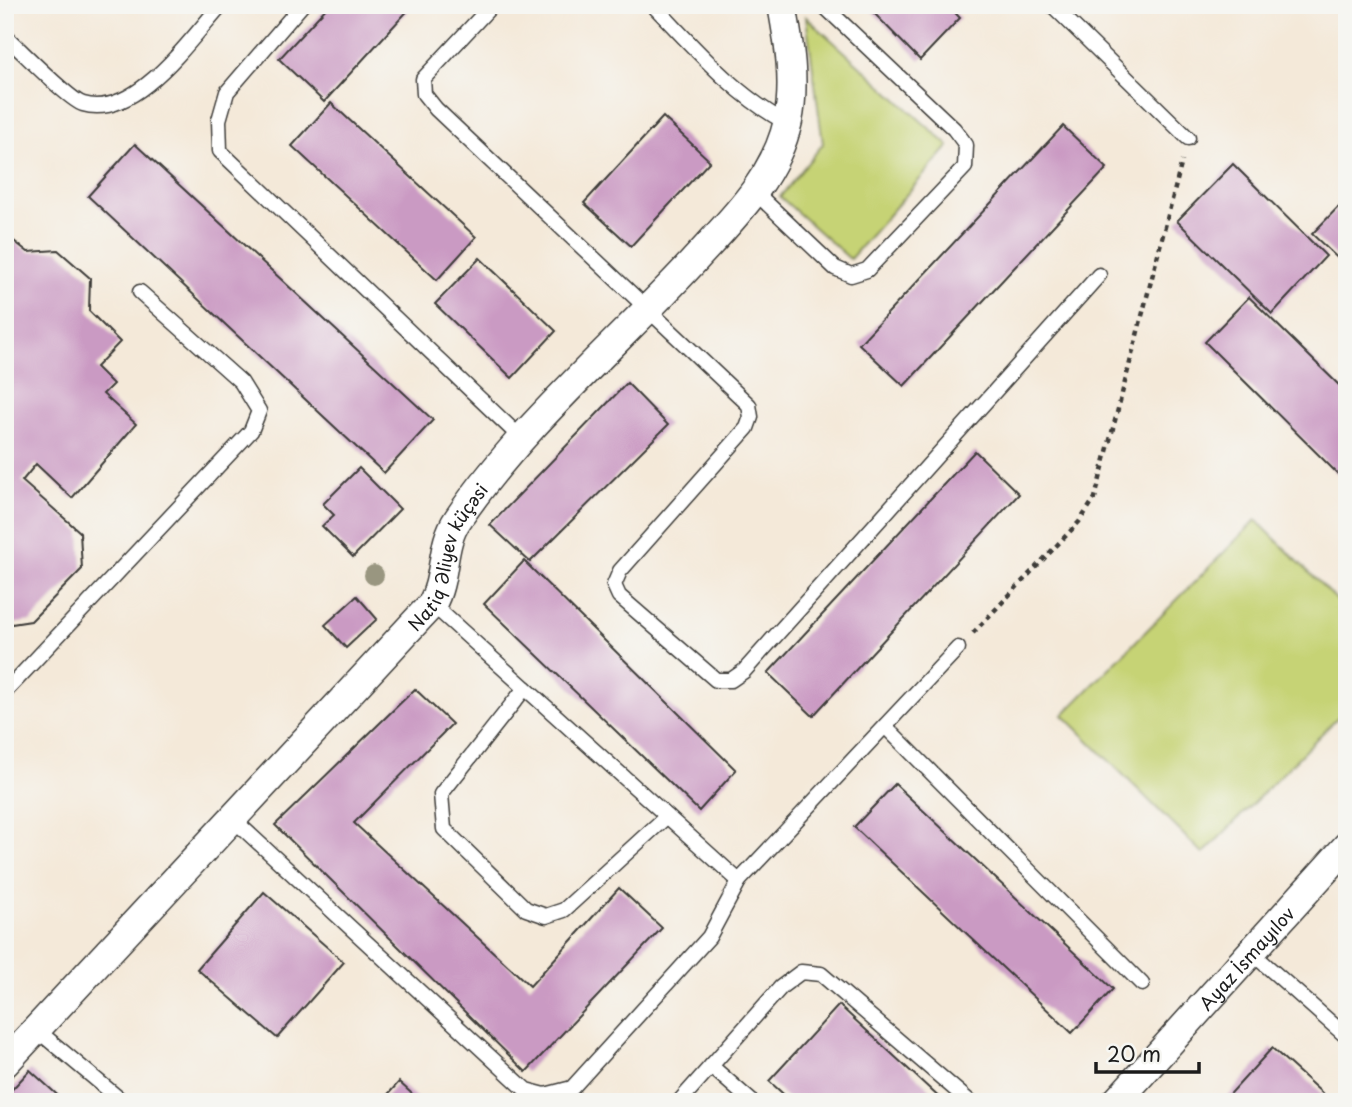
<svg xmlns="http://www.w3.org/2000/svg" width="1352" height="1107" font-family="'Playpen Sans',sans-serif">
<rect width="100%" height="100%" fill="#f6f6f2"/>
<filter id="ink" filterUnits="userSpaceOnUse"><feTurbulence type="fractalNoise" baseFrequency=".0143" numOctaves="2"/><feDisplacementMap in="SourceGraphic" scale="14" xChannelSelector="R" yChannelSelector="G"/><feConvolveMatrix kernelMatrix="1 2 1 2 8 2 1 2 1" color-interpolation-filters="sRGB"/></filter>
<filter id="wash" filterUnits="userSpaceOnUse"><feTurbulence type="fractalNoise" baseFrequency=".00686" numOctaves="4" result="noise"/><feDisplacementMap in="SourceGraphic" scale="28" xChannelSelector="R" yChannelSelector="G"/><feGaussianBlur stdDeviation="1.57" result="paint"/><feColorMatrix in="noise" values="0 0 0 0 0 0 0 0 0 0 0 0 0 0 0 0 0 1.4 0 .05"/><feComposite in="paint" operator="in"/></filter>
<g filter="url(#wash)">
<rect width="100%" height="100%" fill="#f4e9d9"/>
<!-- green -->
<g fill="#c6d375" stroke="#717848" stroke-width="2">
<path d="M 806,17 L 949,146 L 850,259 L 780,197 L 823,144 Z"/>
<path d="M 1256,520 L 1347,610 L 1347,708 L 1203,854 L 1063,715 Z"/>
</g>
<g id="blocks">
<!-- building -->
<g fill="#ca9ac3">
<path d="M 329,5 L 413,5 L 324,102 L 279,59 Z"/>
<path d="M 866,5 L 948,5 L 960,18 L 920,60 Z"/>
<path d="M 331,103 L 476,237 L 437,280 L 292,146 Z"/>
<path d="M 663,117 L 710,161 L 631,246 L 584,203 Z"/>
<path d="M 1063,126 L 1107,168 L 904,386 L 859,344 Z"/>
<path d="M 135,144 L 433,420 L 384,473 L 88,196 Z"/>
<path d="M 1233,164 L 1326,256 L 1272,314 L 1177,221 Z"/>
<path d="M 1347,198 L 1347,267 L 1312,234 Z"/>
<path d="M 5,234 L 28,252 L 58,250 L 90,278 L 89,311 L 120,342 L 96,367 L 113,384 L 103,394 L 136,424 L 72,498 L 36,464 L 22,481 L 80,532 L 82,569 L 31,621 L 5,625 Z"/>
<path d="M 480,258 L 556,331 L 512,378 L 435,304 Z"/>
<path d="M 1249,297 L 1347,393 L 1347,483 L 1205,342 Z"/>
<path d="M 627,383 L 668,425 L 530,562 L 490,525 Z"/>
<path d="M 975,451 L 1019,494 L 813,716 L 768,673 Z"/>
<path d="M 359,468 L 400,509 L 353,557 L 322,526 L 334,515 L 323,504 Z"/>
<path d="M 524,561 L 736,770 L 699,811 L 484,604 Z"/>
<path d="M 357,596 L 377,619 L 346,648 L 325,625 Z"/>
<path d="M 415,689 L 452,724 L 354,823 L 530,986 L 619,888 L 662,928 L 526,1072 L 275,825 Z"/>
<path d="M 895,784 L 1113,989 L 1072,1033 L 854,827 Z"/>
<path d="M 264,892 L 344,962 L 277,1038 L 197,969 Z"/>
<path d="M 839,1005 L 944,1102 L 792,1102 L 769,1081 Z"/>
<path d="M 1272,1048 L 1332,1102 L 1223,1102 Z"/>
<path d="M 30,1070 L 65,1102 L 5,1102 L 5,1097 Z"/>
<path d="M 399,1082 L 421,1102 L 381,1102 Z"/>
</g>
</g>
</g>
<g filter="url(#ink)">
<use href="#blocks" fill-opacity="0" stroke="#3c3b38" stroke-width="2"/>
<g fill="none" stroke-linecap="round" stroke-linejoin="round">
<!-- service casing -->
<g stroke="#3c3b38" stroke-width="17">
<g id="service">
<path d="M 302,5 L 227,92 L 219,120 L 220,151 L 522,439"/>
<path d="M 492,5 L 423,79 L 424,94 L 436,109 L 749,405 L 751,417 L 747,428 L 620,571 L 614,585 L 619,596 L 716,680 L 731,680 L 744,671 L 1099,275"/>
<path d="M 653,5 C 695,48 734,95 787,123"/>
<path d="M 1052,5 L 1188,138"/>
<path d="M 5,36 C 20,49 69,100 83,104 C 135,120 190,39 221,5"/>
<path d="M 756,193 L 835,268 L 851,275 L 867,270 L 965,167 L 966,145 L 954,129 L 823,5"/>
<path d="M 432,604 L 739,881"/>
<path d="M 525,688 L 441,794 L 444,829 L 526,909 L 546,916 L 564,910 L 667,816"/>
<path d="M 5,692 L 251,431 L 259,411 L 241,382 L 140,292"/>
<path d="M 885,726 L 1142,984"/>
<path d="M 233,819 L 526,1090 L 545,1095 L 572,1088 L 709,937 L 739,881 L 958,648"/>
<path d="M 1251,952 L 1347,1037"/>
<path d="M 37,1030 L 123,1102"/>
<path d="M 711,1066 L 752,1102"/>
<path d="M 679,1102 L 781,987 L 801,972 L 821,974 L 970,1102"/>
</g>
</g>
<!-- minor casing -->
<g stroke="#3c3b38" stroke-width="31">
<g id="minor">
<path id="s1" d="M 5,1063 L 432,604 C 447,577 440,545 458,519 C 521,426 614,347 691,264 C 729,222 775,180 788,121 C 796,83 789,43 782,5"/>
<path id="s2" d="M 1116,1102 L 1347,846"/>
</g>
</g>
<!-- path -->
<path stroke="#3c3b38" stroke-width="4.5" stroke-dasharray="5 5" stroke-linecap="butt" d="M 973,633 L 1079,522 L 1095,498 L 1182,161"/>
<!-- service -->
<use href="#service" stroke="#fff" stroke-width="14"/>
<!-- minor -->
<use href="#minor" stroke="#fff" stroke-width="28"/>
</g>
<!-- trees -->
<circle fill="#999680" cx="374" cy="575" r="10"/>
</g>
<g text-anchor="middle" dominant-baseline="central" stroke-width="5" stroke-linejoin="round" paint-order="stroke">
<!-- street labels -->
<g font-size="18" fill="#1c1c1c" stroke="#f6f6f2">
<text stroke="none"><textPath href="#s1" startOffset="677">Natiq Əliyev küçəsi</textPath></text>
<text stroke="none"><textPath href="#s2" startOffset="194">Ayaz İsmayılov</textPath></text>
</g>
</g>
<!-- margin -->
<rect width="1352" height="1107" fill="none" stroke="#f6f6f2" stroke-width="28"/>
<!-- scale -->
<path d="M1096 1062v10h103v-10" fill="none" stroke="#1c1c1c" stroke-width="3.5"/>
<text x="1107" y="1062" font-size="21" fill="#1c1c1c" stroke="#f6f6f2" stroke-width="5" paint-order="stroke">20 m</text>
</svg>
